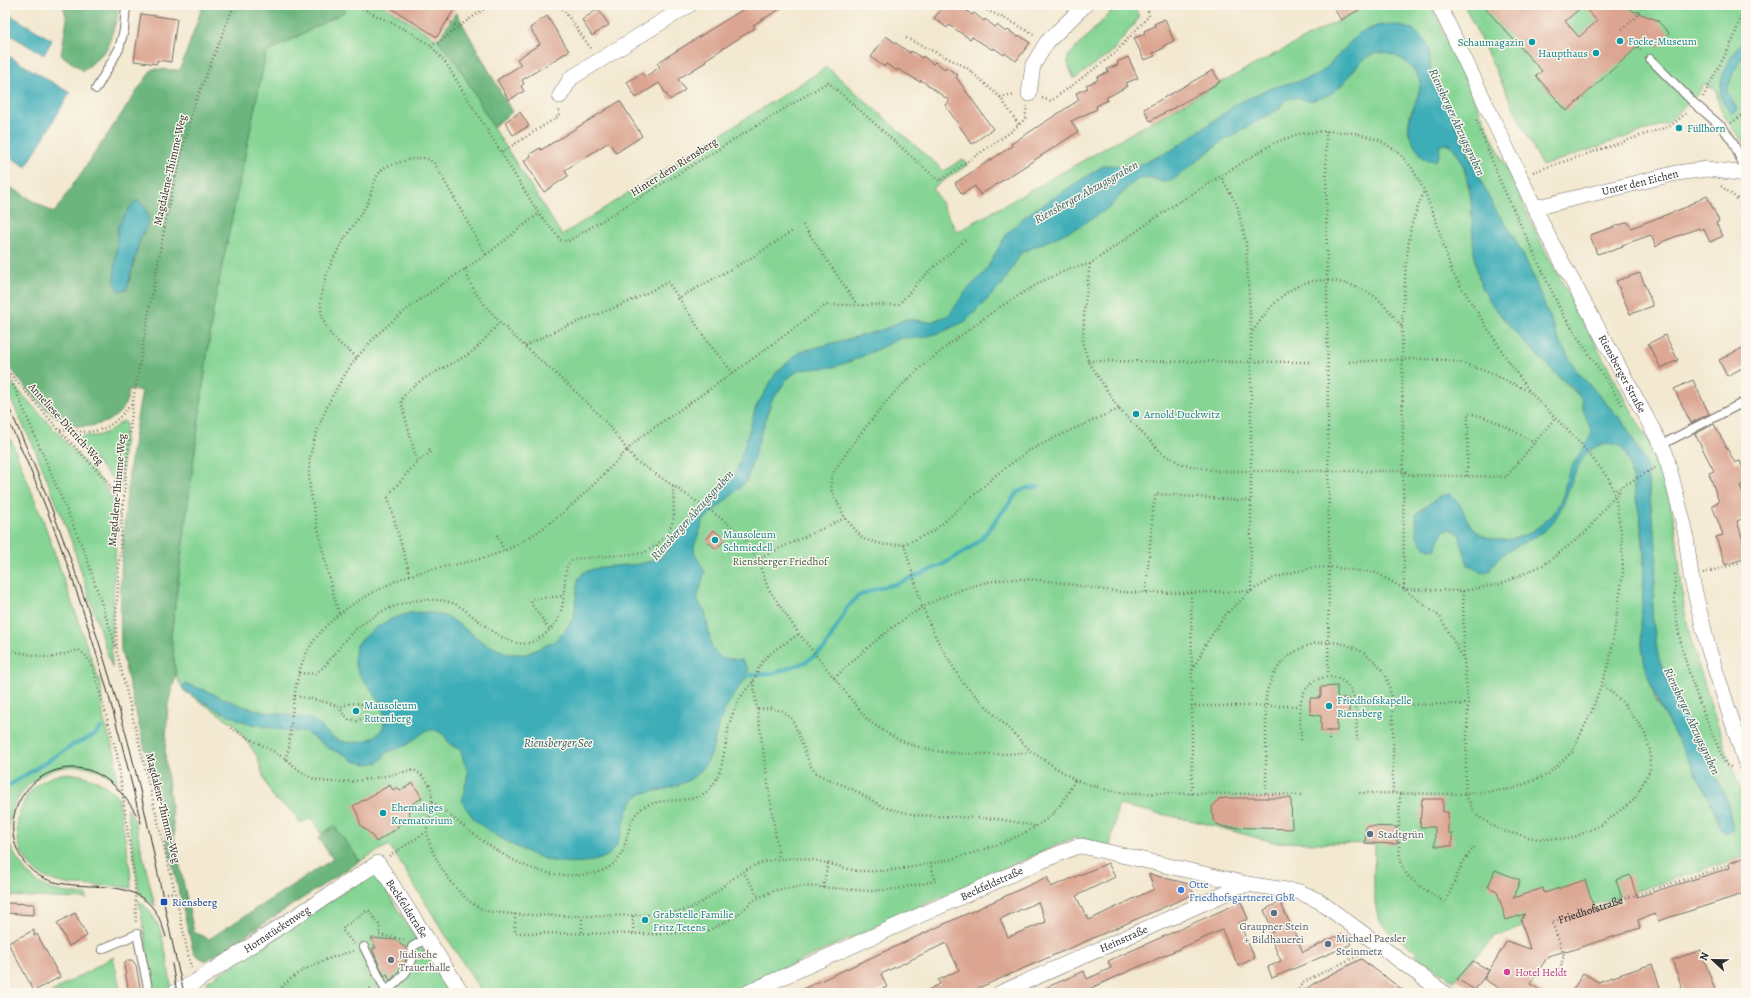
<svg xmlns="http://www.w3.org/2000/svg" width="1751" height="998" font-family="Alegreya,serif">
<rect width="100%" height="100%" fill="#fbf7ec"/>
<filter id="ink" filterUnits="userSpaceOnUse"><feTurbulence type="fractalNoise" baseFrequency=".025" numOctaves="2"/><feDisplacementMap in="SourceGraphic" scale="8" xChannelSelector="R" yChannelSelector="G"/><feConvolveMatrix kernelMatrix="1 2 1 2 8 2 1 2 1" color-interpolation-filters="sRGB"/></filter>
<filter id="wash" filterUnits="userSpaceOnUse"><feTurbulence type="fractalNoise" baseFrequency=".012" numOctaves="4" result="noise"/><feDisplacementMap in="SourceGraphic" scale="16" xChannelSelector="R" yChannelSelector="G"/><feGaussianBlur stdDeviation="0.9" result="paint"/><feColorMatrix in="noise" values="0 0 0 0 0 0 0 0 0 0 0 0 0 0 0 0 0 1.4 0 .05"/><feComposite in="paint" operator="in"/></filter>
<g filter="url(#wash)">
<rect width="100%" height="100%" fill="#f3e8d0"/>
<!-- green -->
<g fill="#86d595" stroke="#588060" fill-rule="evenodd">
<path d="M 336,5 L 383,5 L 438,40 L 457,63 L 493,127 L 562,235 L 827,67 L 944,171 L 963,159 L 967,165 L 933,188 L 957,232 L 1220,83 L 1368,5 L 1431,5 L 1540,241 L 1636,419 L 1656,453 L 1663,473 L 1675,524 L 1684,608 L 1691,640 L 1713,712 L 1746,806 L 1746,856 L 1495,936 L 1454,981 L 1415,955 L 1416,951 C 1407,944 1388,933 1382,924 C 1370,906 1375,865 1375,844 L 1273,842 L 1199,822 L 1118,805 L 1110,847 L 1075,837 L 729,993 L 482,993 L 389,845 L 360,861 L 334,826 L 321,834 L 312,818 L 300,823 L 293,811 L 274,799 L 265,781 L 257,756 L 234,724 L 184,691 L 176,676 L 171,636 L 213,310 L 266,53 L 346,11 ZM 1429,49 L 1431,81 L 1447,107 L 1493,207 L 1510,230 L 1529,267 L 1559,341 L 1576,370 L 1624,423 L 1646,464 L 1657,556 L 1652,615 L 1658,656 L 1669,684 L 1727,799 L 1733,830 L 1728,833 L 1721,830 L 1716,814 L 1705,790 L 1655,699 L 1644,659 L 1642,633 L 1644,556 L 1640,518 L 1628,456 L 1610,430 L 1587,404 L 1542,360 L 1496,309 L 1482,288 L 1474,244 L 1471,198 L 1463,165 L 1458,153 L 1450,144 L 1442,144 L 1439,146 L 1439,156 L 1414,145 L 1408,131 L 1410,115 L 1417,101 L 1421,81 L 1411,65 Z"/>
<path d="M 1118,5 L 1135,5 L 1139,18 L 1111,53 L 1074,79 L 1068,64 L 1068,56 Z"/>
<path d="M 1464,5 L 1746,5 L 1746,145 C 1735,133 1714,106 1717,90 L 1704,85 L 1696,96 L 1667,123 L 1542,166 Z"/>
<path d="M 5,376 L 101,480 L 115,503 L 117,521 L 111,638 L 112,668 L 71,540 L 37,454 L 5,387 Z"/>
<path d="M 123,421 L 126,423 L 120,494 L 115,482 L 76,440 L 76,438 C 83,435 90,436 96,436 C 106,434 115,427 123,421 Z"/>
<path d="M 6,428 L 43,520 L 101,686 L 103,717 L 115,755 L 117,781 C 107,775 95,767 83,766 C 76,765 66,767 59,768 C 27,777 6,805 9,839 C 9,848 17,858 22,866 C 27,873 34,881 42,885 C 55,893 71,893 86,895 L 87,899 L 5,896 Z"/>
<path d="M 66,773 C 87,775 102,781 118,796 L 130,868 L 131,888 C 104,883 72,890 46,878 C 14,862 8,817 31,791 C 40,780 53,776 66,773 Z"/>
<path d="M 127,807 L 134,819 L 155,906 L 139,893 Z"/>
<path d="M 381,873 L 385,878 L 381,883 L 451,993 L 209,993 L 207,982 L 371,874 Z"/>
<path d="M 139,901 C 166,921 166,960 172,990 L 158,990 L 153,986 Z"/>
<path d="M 113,957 L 121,993 L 50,993 Z"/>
</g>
<!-- forest -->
<g fill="#6cb67e" stroke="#4c7054" fill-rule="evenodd">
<path d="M 63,5 L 118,5 L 117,18 L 107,49 L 84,71 L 61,55 L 67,19 Z"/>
<path d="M 203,5 L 336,5 L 346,11 L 266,53 L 213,310 L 171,636 L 176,676 L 168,704 L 165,754 L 176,848 L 194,932 L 209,939 L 333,859 L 318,838 L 334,826 L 360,861 L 206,961 L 194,954 L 121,650 C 118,564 126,475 142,391 L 129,389 C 127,405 121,415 106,422 C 96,425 86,428 75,426 C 48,419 19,381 5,359 L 5,184 L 54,213 L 152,69 L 180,70 ZM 149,220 L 139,243 L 129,282 L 117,247 L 118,226 Z"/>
<path d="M 456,12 L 512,112 L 493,127 L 457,63 L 438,40 Z"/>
</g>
<!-- water -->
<g fill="#3dadb8" stroke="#346c72">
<path d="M 5,12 L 52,40 L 44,55 L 5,32 Z"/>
<path d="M 1389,24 L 1413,29 L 1425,41 L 1429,49 L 1431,81 L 1447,107 L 1493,206 L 1510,230 L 1529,267 L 1559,341 L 1576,370 L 1624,423 L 1646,464 L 1657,556 L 1652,615 L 1658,656 L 1669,684 L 1727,799 L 1733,830 L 1728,833 L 1721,830 C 1703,769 1657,722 1644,660 C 1637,626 1645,591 1644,557 C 1644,534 1639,511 1634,488 C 1631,473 1630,459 1621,446 C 1571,433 1575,497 1552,523 C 1535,544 1502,545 1490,570 L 1482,573 L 1468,565 L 1459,534 L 1451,529 L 1444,530 L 1435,550 C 1414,546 1416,532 1416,513 L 1442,495 L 1450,494 C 1453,498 1458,501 1460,505 C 1465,513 1469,526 1476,531 C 1504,553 1544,531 1559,504 C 1566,492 1565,477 1572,466 C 1579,454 1587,445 1592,432 C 1589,425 1586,419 1584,412 C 1582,408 1583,401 1580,397 C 1575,389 1564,381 1556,374 C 1537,355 1491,310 1482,287 C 1463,242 1485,183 1450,144 L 1442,144 L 1440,146 L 1439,156 L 1435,161 L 1424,159 C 1396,121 1414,121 1421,81 C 1413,68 1406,59 1390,54 C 1359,45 1352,84 1328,95 C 1323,97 1317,99 1313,100 C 1296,102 1290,89 1279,109 L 1221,142 L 1173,180 L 1163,182 L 1151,178 L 1138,179 L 1128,187 L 1111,206 L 1079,227 L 1021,253 L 1002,285 L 966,321 L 942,332 L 922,338 L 901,338 L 857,359 L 834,367 L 799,370 L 787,379 L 771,402 L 746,482 L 704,520 L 694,546 L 695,555 L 705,571 L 697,600 L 705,611 L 711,645 L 715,652 L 722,658 L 742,660 L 748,668 L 749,675 C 735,692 725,706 718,727 C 714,740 713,756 704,767 C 692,782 675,787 657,791 C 652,792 644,792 639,795 C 620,809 627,842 607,856 C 595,864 562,864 548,860 C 528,855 491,834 476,821 C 470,815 466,808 462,801 L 468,773 L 460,750 L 450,744 L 443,734 L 435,730 L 427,730 L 405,746 L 388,752 L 379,762 L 367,764 L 353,761 L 346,755 L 330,749 L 306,732 L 282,730 L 247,723 L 217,710 L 183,689 L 182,686 L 184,684 C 207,689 224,700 246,707 C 258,710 270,713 282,714 C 292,716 303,716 312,720 C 322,724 327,736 338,740 C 353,746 381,741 384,723 C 387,700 361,684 355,664 C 353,658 356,651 356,645 L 375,628 L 393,618 L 410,613 L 429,612 L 450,618 L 484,643 L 509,654 L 526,654 L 553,642 L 564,632 L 574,617 L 578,579 L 584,572 L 601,567 L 640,564 L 661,558 L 681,531 L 698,515 L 737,471 L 756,407 L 776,373 L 799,352 L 882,330 L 906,319 L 930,322 L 949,315 L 966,291 L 985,272 L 1007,233 L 1024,217 L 1104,165 L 1137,166 L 1172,150 L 1240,102 L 1271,88 L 1316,76 L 1325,69 L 1359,33 L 1377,26 Z"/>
<path d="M 1746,38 L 1746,51 L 1733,73 L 1727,91 L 1737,108 L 1735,112 L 1731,113 C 1728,109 1724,104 1722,100 C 1715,80 1733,51 1746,38 Z"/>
<path d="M 5,54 L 70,93 L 26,167 L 5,154 Z"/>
<path d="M 137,200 L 145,207 L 149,220 L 139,243 L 127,289 L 119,291 L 114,281 L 118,226 L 130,207 Z"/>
</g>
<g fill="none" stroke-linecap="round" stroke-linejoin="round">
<!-- stream -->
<g stroke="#3dadb8" stroke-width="4">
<path d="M 749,675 L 774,673 L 806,662 L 825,648 L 847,608 L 857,597 L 872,590 L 899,583 L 942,565 L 969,549 L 981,539 L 1018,492 L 1027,488 L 1039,487"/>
<path d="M 5,788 L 73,745 L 93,736 L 101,728"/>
</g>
</g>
<g id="blocks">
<!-- building -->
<g fill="#dba591" fill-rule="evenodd">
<path d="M 386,5 L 457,5 L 437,37 Z"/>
<path d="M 750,5 L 787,5 L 753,25 L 755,28 L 705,60 L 706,62 L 678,79 L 685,90 L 670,100 L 659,83 L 636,98 L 627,82 L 642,73 L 645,77 L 660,67 L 657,63 Z"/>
<path d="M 945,5 L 959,5 L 972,15 L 974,13 L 984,21 L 985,19 L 995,27 L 997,25 L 1006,32 L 1008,30 L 1018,37 L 1019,35 L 1030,43 L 1016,61 L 1005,53 L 1004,55 L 994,48 L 993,50 L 972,37 L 970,39 L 949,25 L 947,28 L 934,18 Z"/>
<path d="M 1332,5 L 1368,5 L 1341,20 Z"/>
<path d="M 1482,5 L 1624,5 L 1633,11 L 1657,20 L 1669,33 L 1660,46 L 1644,41 L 1567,111 L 1536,76 L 1542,71 ZM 1583,6 L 1597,21 L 1579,37 L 1565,21 Z"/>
<path d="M 598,9 L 609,25 L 592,36 L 582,20 Z"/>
<path d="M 141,14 L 177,19 L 171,62 L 157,60 L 157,64 L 134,61 Z"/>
<path d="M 547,16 L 569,51 L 522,80 L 524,84 L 521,86 L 524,91 L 509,100 L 497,80 L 521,65 L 517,59 L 540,44 L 530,28 Z"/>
<path d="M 1165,19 L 1174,41 L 1163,46 L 1164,48 L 1153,53 L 1155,56 L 1144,60 L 1134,38 L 1145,34 L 1144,31 L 1155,26 L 1154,24 Z"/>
<path d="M 886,36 L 910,53 L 911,51 L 922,58 L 923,56 L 933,64 L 935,62 L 945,69 L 946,67 L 958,75 L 956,77 L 993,129 L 972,144 L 945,105 L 950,101 L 921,80 L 920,82 L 898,69 L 897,71 L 886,64 L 884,67 L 871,57 Z"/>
<path d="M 1128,57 L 1138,78 L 1126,83 L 1128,86 L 1106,98 L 1108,100 L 1096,106 L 1097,109 L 1071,121 L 1078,132 L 980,195 L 975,186 L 962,194 L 955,183 L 1012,146 L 1011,144 L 1079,100 L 1076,93 L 1088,88 L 1086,85 L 1098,80 L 1097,77 L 1108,72 L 1107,69 L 1118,65 L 1117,62 Z"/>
<path d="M 1213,70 L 1220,82 L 1150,121 L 1144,109 Z"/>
<path d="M 620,101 L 642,136 L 616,153 L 609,142 L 565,170 L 568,176 L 544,192 L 524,161 L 531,156 L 530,154 L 540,148 L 541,150 Z"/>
<path d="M 520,112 L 529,126 L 513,135 L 505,122 Z"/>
<path d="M 1707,196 L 1719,221 L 1716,223 L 1723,236 L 1710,242 L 1703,228 L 1700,230 L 1699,228 L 1664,241 L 1656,247 L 1651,235 L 1622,245 L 1623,247 L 1608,252 L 1607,251 L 1597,254 L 1590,235 L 1628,222 L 1631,228 L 1689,206 L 1688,205 Z"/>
<path d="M 1640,273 L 1653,306 L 1630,314 L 1616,281 Z"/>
<path d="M 1665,335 L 1678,360 L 1661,368 L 1648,344 Z"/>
<path d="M 1746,346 L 1746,366 L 1727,376 L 1719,360 Z"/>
<path d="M 1693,380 L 1709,414 L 1691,423 L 1674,389 Z"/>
<path d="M 1714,424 L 1735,463 L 1740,461 L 1746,476 L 1746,483 L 1740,486 L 1746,504 L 1746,517 L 1737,521 L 1746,550 L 1746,558 L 1725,565 L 1716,537 L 1723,535 L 1712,505 L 1719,502 L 1709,473 L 1714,471 L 1695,434 Z"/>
<path d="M 714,530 L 725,540 L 716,549 L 706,540 Z"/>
<path d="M 1337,686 L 1337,696 L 1339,698 L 1349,698 L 1349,714 L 1337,716 L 1337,731 L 1321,731 L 1321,716 L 1310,714 L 1310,698 L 1319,698 L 1321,696 L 1321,687 Z"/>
<path d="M 413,783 L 422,798 L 409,806 L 412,810 L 408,812 L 411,817 L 397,826 L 398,828 L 376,842 L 371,834 L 361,826 L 357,813 L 353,806 L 390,785 L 393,790 L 397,787 L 400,791 Z"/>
<path d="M 1225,798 L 1291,798 L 1292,829 L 1224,827 L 1217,824 L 1213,820 L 1212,807 L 1219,799 Z"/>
<path d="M 1422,799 L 1443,799 L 1443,812 L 1448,812 L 1448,833 L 1452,833 L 1452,846 L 1435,846 L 1435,827 L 1420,827 Z"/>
<path d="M 1366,826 L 1397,827 L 1397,844 L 1365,843 Z"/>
<path d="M 1746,857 L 1746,893 L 1658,921 L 1655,914 L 1638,920 L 1640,928 L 1566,952 L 1566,951 L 1548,956 L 1530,984 L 1545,993 L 1506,993 L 1484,979 L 1507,941 L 1530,949 L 1521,920 L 1525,914 L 1506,920 L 1497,891 L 1488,887 L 1495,870 L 1520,880 L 1513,898 L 1543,888 L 1544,893 L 1585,880 L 1595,911 L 1623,902 L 1616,880 L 1630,875 L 1637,897 L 1730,868 L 1729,863 Z"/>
<path d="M 1108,863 L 1115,877 L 1076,896 L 1086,916 L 1087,915 L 1089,920 L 1154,889 L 1149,874 L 1189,884 L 1194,894 L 967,993 L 922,993 L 940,984 L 938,980 L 959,970 L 946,943 L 881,974 L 887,987 L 873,993 L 794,993 L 1047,877 L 1051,887 ZM 1038,902 L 1046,922 L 1008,937 L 1000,919 Z"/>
<path d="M 1241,902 L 1248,919 L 1239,923 L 1255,958 L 1238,966 L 1222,930 L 1091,988 L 1092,990 L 1085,993 L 1034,993 L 1084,971 L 1087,979 L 1111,968 L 1108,961 Z"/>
<path d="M 1280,902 L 1303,952 L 1339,935 L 1352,944 L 1272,978 L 1268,967 L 1281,961 L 1269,934 L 1273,932 L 1264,910 Z"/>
<path d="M 5,903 L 34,904 L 34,915 L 5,913 Z"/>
<path d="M 75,913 L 87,936 L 69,946 L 57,923 Z"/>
<path d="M 34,930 L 34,936 L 37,934 L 60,977 L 34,991 L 8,943 Z"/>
<path d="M 371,938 L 395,940 L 406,948 L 407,954 L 404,965 L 390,981 L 387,974 L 384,976 L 376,958 L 372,948 L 376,948 Z"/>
<path d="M 1701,950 L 1716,993 L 1684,993 L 1672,960 Z"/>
<path d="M 1361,959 L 1407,993 L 1300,993 L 1316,982 Z"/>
<path d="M 127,960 L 132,960 L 136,965 L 141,993 L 129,993 L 124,965 Z"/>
<path d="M 1473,961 L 1489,970 L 1475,990 L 1457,979 Z"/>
<path d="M 1652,964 L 1662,993 L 1571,993 L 1583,973 L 1598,982 Z"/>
</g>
</g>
</g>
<g filter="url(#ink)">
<use href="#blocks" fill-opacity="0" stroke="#716d65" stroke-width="1"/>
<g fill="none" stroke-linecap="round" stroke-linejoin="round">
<!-- lane casing -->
<g stroke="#716d65" stroke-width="10">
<g id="lane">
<path d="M 1650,59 L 1694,103 L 1723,128 L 1733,142 L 1746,171"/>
<path d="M 96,89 L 119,49 L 124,30 L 126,5"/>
<path d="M 1661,445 L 1746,401"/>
<path d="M 364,947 L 386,991 C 399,981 416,967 412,947 L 427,938"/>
<path d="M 102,949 L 137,934 L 149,993"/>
</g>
</g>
<!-- street casing -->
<g stroke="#716d65" stroke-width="16">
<g id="street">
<path id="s2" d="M 1439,5 L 1549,238 L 1665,452 L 1685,529 L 1691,576 L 1708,647 L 1746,764"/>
<path d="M 1029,94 L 1033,65 L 1047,42 L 1085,5"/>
<path d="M 560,96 L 571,78 L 689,5"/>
<path id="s3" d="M 1534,208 L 1677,173 L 1707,169 L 1746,174"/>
<path id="s4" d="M 174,993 L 195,982 L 378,863 L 462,993"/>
<path id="s5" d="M 747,993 L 1032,865 L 1075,847 L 1082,846 L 1247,884 L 1300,892 L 1319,901 L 1444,993"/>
<path id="s6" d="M 1000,993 L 1247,884"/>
</g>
</g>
<!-- path -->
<g stroke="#716d65" stroke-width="2.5" stroke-dasharray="1 3" stroke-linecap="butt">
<path d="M 355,5 L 410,32 L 430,45 L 445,62 L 539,214 L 561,240 L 568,241 L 585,231 L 828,82 L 939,181 L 1012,131 L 1025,119 L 1027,106"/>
<path d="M 560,5 L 592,50"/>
<path d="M 976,5 L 1014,23 L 1036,36"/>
<path d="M 448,20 L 458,27"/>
<path d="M 1622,29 L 1636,17 L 1641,8 L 1637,5"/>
<path d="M 906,38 L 966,67 L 1000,97 L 1015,95"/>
<path d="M 430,45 L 440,42 L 458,27 L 490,5"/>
<path d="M 1637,47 L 1643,52"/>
<path d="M 1000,97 L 1019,125"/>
<path d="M 1703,97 L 1734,38 L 1744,5"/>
<path d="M 1042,98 L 1051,101 L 1114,54 L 1149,16 L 1147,5"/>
<path d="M 1476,120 L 1500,181 L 1562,313 L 1623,406"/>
<path d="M 1731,123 L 1746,113"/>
<path d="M 1326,131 L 1329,567 L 1328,677"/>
<path d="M 502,152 L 559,116 L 559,110"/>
<path d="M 1533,172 L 1670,126 L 1688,112"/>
<path d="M 1220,175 L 1237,205 L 1246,243 L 1251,333"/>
<path d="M 1721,186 L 1746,206"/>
<path d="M 803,225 L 856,303"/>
<path d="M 1090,264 L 1084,312 L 1083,344 L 1088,361 L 1119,409 L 1163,454 L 1181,464 L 1218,471 L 1404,471 L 1410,475 L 1506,477 L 1555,418"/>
<path d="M 465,269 C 468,277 471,285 475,292 C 518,352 587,389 627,450 L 642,436 L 733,373 L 826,305 L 898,305 L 923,277 L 966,239"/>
<path d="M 677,299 L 753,257 L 794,230"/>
<path d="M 1402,327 L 1406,263 L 1411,226 L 1424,190"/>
<path d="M 525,346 L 557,330 L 629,302 L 668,282 L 710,345 L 733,373"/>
<path d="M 357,357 C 346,349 335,341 328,330 C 304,292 346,236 366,206 C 373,194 372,177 384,168 C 388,165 416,157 422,158 C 428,158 431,161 435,164 L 486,255"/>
<path d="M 1088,361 L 1309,362"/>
<path d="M 1349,362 C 1379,361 1428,356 1457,362 C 1482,368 1505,380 1528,391"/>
<path d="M 5,368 L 59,430 L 108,482 L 122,514"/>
<path d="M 7,370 L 85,553 L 116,647"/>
<path d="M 1119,409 L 1071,430 L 1028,451 L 996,475 L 934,531 L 904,544 L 885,545 L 863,539 L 845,518 L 831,489 L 831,476 L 856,439 L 893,394 L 919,369 L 956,339 L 998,308 L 1041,282 L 1069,269 L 1090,264 L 1174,205 L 1274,143 L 1298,134 L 1326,131 L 1355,133 L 1379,140 L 1397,151 L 1412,168 L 1424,190 L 1437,224 L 1452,272 L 1505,356 L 1530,392 L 1580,443 L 1609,479 L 1615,495 L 1622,539 L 1623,573 L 1610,660 L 1591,713 L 1572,752 L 1547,775 L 1512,789 L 1465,794 L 1359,793"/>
<path d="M 60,430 C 99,434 108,433 133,402"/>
<path d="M 417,462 L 431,452 L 428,447"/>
<path d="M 1467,476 L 1468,413 C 1493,418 1513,430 1534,443"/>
<path d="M 1616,490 L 1655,468"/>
<path d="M 497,535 L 504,550"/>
<path d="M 904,544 L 922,606 L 936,638 L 962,682 L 1032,752 L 1075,780 L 1107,790 L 1125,793 L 1266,794"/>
<path d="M 757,559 L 845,518"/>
<path d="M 1703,573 L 1746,561"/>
<path d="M 1675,574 C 1675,585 1674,597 1675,608 C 1681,663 1704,715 1726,765 L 1733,768"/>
<path d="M 410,575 L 388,498 L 391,492 L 417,462 L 401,401 C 410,381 450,366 469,354 C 481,346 491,331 501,321"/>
<path d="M 1463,591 L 1464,660"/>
<path d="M 1146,592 L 1153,510 L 1156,494 L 1251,501"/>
<path d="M 1191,593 L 1192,670"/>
<path d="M 339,613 C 330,585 324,557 318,528 C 314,511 310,494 309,477 C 308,456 315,435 323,416 C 359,332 413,305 484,256 C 503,243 520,227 539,214"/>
<path d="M 549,629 L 531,603 L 532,599 L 564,596"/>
<path d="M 5,650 L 50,658 L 79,650 L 87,657 L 93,668 L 117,754 L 135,885 L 136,924"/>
<path d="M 299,673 C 304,673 310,674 314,673 C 325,671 339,646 347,638 C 366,617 394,603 421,600 C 433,599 447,600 457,605 C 477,616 509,654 534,641 C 570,622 561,598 567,565 L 574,559 L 643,553 L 656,546 L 669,532 L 674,517 L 673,486"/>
<path d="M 834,678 C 882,634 922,597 988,582 C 1031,572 1081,589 1124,592 C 1166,594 1209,592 1251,591 L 1251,334 C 1273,301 1296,273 1339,282 C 1353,285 1367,290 1378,299 C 1387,307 1395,318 1402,327 L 1404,589 L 1463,591 L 1501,584 L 1545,564 L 1586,532 L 1615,495 L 1618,495 L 1619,492 L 1617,489"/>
<path d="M 753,681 L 779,859"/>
<path d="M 295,696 L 318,700 L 341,707 C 349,703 355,702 364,705 L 365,717 L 357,721 L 349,719 L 341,712 L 341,707"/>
<path d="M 1356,705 L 1467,704"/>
<path d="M 1191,706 L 1300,706"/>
<path d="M 758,709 L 770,708 L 782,711 L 793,720 L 810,765 L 817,774 L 852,789 L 883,807 L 915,815 L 999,819 L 1035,826"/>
<path d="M 231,728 C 248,738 267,747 284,758 C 294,765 302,774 314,779 C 340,788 387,775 414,770 C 435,783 434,795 429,819 C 428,824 426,829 427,834 C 433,861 458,899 484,910 C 503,918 666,918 686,910 C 718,898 734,867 773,860 C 794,856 813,859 834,865 C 842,867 852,871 861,871 C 907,874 1016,848 1050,816 C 1061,806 1068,793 1075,780"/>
<path d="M 1329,731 L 1329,740"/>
<path d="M 1301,740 C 1301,727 1298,710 1302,697 C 1311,672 1343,669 1353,695 C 1358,709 1356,725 1357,740"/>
<path d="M 285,759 L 289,748 C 291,723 293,697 299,673 C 310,631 344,607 380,589 C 390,584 400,578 411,575 C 443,565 479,563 510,548 C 556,525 592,487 627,450 L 636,461 L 714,513 L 742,535 L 757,559 L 768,588 L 799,634 L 867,719 C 905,750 938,754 985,754 C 1001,754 1016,754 1032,752"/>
<path d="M 1192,794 L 1192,671 L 1207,642 L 1226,614 L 1251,591 L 1274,578 L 1294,572 L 1312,568 L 1329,567 L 1377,573 L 1404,589 L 1440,617 L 1464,660 L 1468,704 L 1465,794 L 1476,815 L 1502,831 L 1538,839 L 1570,839 L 1601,825 L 1634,800 L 1650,770 L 1650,750 L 1644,731 L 1624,704 L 1602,683"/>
<path d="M 1400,794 C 1400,812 1396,853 1403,868 C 1408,881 1434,895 1445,903 L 1462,864 L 1474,847"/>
<path d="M 1301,795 L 1266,794 C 1266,772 1266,749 1266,727 C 1266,714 1264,697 1269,685 C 1284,643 1333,629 1368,656 C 1376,662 1385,671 1388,682 C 1396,712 1392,761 1393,794"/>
<path d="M 432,802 C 478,835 519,880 581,875 C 592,874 602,873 612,865 C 629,853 624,830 636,814 C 655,790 693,811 712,786 C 724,771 725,740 730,722 C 732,714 737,704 741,697 C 744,691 750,686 754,680 C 757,674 759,666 763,661 C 769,652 789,641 799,634"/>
<path d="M 389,856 L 426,832"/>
<path d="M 743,871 L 759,897"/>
<path d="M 823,888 L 828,863"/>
<path d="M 167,893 L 175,892"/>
<path d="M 515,914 L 515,933 L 661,934 L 707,931 L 735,917 L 754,900 L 775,890 L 805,886 L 871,891 L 896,889 L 936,881 L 930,863"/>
<path d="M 582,915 L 582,933"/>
<path d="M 633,933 L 633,914"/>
<path d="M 354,944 L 342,930 L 344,927 L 367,911 L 369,911 L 380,926 L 379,935 L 405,940"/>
<path d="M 191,968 L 175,892 L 117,652 L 116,618 L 122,515 L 133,401 L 149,311 L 169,203 L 193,108 L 234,5"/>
<path id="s1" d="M 1560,970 L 1564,955 L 1552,922 L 1729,865"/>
<path d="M 276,993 C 295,970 326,958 354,951"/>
<path d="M 363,993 L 373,987"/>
<path d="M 1297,993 L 1301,985 L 1309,979 L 1366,952"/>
</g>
<!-- lane -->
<use href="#lane" stroke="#fff" stroke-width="8"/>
<!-- street -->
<use href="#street" stroke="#fff" stroke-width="15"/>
<!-- tram -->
<g stroke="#2b2b2b" stroke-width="1">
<path d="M 5,399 C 57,512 98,629 130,749 C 151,830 164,912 184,993"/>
<path d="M 5,414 C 66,540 110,687 141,823"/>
<path d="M 136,814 C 123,791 101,767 72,768 C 32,768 1,811 17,849 C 43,911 117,865 152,907 C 159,915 163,927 166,937"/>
<path d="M 172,964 L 177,993"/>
</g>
</g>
</g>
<!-- markers -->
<g fill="#0f9aa8" stroke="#fbf7ec" stroke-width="1.5">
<circle cx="1620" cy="41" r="4"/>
<circle cx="1532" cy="42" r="4"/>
<circle cx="1596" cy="53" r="4"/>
<circle cx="1679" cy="128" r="4"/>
<circle cx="1136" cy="414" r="4"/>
<circle cx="715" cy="540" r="4"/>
<circle cx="1329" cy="706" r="4"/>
<circle cx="356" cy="711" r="4"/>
<circle cx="383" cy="813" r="4"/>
<circle cx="645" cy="920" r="4"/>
</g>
<g fill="#5c6f8a" stroke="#fbf7ec" stroke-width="1.5">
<circle cx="1370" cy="834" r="4"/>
<circle cx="1274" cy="913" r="4"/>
<circle cx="1328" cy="944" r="4"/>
</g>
<circle fill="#3f7fe0" stroke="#fbf7ec" stroke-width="1.5" cx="1181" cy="890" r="4"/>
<rect fill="#1a4fb4" stroke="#fbf7ec" stroke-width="1.5" x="160" y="898" width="8" height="8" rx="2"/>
<circle fill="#6b7280" stroke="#fbf7ec" stroke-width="1.5" cx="391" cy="960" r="4"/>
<circle fill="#d1479c" stroke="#fbf7ec" stroke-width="1.5" cx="1507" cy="972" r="4"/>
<g text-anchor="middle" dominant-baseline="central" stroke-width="3" stroke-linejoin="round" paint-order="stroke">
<!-- culture labels -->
<g font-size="11" fill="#0d838f" stroke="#fbf7ec" text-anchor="start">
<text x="1628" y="41">Focke-Museum</text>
<text x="1524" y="42" text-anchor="end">Schaumagazin</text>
<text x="1588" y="53" text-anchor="end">Haupthaus</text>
<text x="1687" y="128">Füllhorn</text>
<text x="1144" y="414">Arnold Duckwitz</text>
<text x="723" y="534">Mausoleum<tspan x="723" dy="13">Schmiedell</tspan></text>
<text x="1337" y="700">Friedhofskapelle<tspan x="1337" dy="13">Riensberg</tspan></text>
<text x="364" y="705">Mausoleum<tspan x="364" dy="13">Rutenberg</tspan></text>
<text x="391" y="807">Ehemaliges<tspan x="391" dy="13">Krematorium</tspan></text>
<text x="653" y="914">Grabstelle Familie<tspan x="653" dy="13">Fritz Tetens</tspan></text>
</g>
<!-- street labels -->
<g font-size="11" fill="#2b2b2b" stroke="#fbf7ec">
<text transform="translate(674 167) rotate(-32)">Hinter dem Riensberg</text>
<text transform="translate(170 170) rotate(-77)">Magdalene-Thimme-Weg</text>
<text stroke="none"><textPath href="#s3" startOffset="109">Unter den Eichen</textPath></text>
<text stroke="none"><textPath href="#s2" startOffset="412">Riensberger Straße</textPath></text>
<text transform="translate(66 424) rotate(48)">Anneliese-Dittrich-Weg</text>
<text transform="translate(117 490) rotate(-85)">Magdalene-Thimme-Weg</text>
<text transform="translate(163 808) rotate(76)">Magdalene-Thimme-Weg</text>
<text stroke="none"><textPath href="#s5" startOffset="268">Beckfeldstraße</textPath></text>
<text stroke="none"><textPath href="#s4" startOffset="296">Beckfeldstraße</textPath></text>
<text stroke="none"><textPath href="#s1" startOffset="91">Friedhofstraße</textPath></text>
<text stroke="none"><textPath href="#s4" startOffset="121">Hornstückenweg</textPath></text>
<text stroke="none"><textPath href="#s6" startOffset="135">Heinstraße</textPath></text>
</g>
<!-- park labels -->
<g font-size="11" fill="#465e4b" stroke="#fbf7ec">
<text x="780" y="561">Riensberger Friedhof</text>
</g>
<!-- service labels -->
<g font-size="11" fill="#4e5e75" stroke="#fbf7ec" text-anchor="start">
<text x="1378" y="834">Stadtgrün</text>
<text x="1274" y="926" text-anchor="middle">Graupner Stein<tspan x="1274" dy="13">+ Bildhauerei</tspan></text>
<text x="1336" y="938">Michael Paesler<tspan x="1336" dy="13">Steinmetz</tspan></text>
</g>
<!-- shop labels -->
<g font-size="11" fill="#366cbe" stroke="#fbf7ec" text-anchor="start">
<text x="1189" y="884">Otte<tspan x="1189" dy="13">Friedhofsgärtnerei GbR</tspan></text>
</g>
<!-- transit labels -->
<g font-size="11" fill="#164399" stroke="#fbf7ec" text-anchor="start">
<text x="172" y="902">Riensberg</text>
</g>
<!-- worship labels -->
<g font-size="11" fill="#5b616d" stroke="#fbf7ec" text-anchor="start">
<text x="399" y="954">Jüdische<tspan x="399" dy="13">Trauerhalle</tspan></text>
</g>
<!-- hotel labels -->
<g font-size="11" fill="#b23c85" stroke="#fbf7ec" text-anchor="start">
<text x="1515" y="972">Hotel Heldt</text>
</g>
<!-- water labels -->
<g font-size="12" font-style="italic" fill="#325f63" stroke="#fbf7ec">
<text transform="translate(1457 122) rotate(65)">Riensberger Abzugsgraben</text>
<text transform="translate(1086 192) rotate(-29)">Riensberger Abzugsgraben</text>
<text transform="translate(692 515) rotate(-48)">Riensberger Abzugsgraben</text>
<text transform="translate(1692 721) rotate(65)">Riensberger Abzugsgraben</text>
<text x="558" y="743">Riensberger See</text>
</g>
</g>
<!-- margin -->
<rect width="1751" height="998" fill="none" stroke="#fbf7ec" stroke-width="20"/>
<!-- north arrow -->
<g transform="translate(1713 960) rotate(292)" stroke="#fbf7ec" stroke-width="3" paint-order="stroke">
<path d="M0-3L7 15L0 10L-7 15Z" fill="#2b2b2b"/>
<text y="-6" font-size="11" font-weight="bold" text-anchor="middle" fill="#2b2b2b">N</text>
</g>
</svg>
